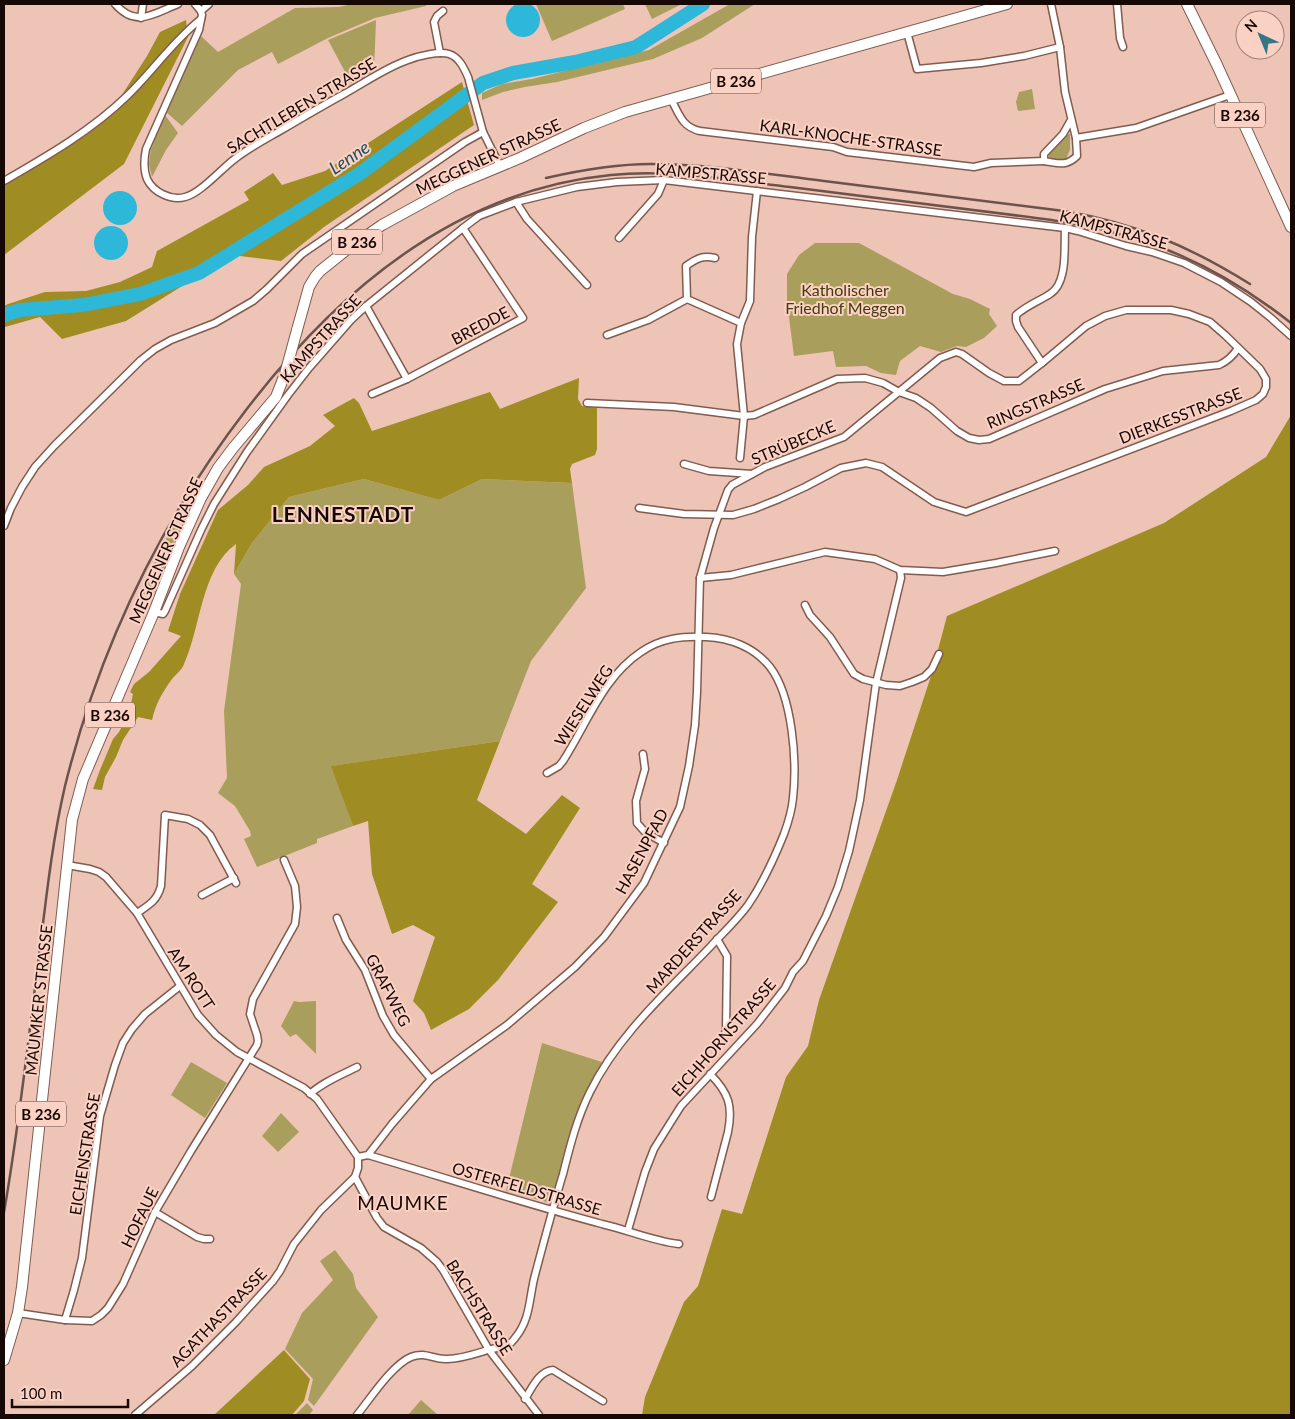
<svg xmlns="http://www.w3.org/2000/svg" width="1295" height="1419" font-family="Lato,sans-serif">
<rect width="100%" height="100%" fill="#eec4b6"/>
<!-- green -->
<g fill="#aa9e5c">
<path d="M 353,4 L 427,4 L 426,6 L 375,18 L 328,38 L 278,64 L 272,52 L 238,70 L 182,126 L 166,112 L 201,36 L 218,52 L 295,8 L 338,7 Z"/>
<path d="M 536,4 L 623,4 L 625,9 L 552,41 Z"/>
<path d="M 645,4 L 682,4 L 652,19 Z"/>
<path d="M 730,4 L 755,4 L 702,38 L 653,59 L 557,82 L 525,87 L 503,92 L 482,100 L 482,93 L 502,84 L 532,79 L 649,50 Z"/>
<path d="M 376,20 L 374,71 L 351,83 L 328,40 Z"/>
<path d="M 1032,89 L 1035,109 L 1018,111 L 1016,102 L 1019,92 Z"/>
<path d="M 165,115 L 178,133 L 166,150 L 152,177 L 149,164 L 151,149 Z"/>
<path d="M 1070,134 L 1070,150 L 1066,159 L 1050,160 L 1048,152 L 1065,135 Z"/>
<path d="M 815,243 L 859,243 L 953,294 L 970,299 L 990,309 L 989,314 L 997,326 L 984,338 L 966,347 L 957,346 L 941,352 L 920,346 L 900,361 L 896,375 L 881,373 L 866,366 L 836,367 L 833,351 L 794,356 L 787,302 L 787,274 L 799,255 Z"/>
<path d="M 364,479 L 439,500 L 482,479 L 572,483 L 586,588 L 531,661 L 500,741 L 332,766 L 353,826 L 317,839 L 317,843 L 257,867 L 244,839 L 251,836 L 250,831 L 235,806 L 218,793 L 227,778 L 224,711 L 241,584 L 234,574 L 252,543 L 289,497 Z"/>
<path d="M 174,523 L 179,531 L 152,597 L 140,593 Z"/>
<path d="M 294,1001 L 299,1002 L 316,1001 L 316,1054 L 296,1034 L 290,1037 L 281,1026 Z"/>
<path d="M 542,1043 L 602,1062 L 582,1101 L 550,1203 L 506,1191 Z"/>
<path d="M 191,1062 L 227,1083 L 205,1118 L 171,1095 Z"/>
<path d="M 281,1113 L 299,1132 L 278,1152 L 262,1136 Z"/>
<path d="M 335,1250 L 353,1274 L 356,1288 L 378,1317 L 314,1406 L 308,1400 L 313,1379 L 285,1349 L 302,1313 L 333,1280 L 320,1261 Z"/>
<path d="M 421,1400 L 438,1415 L 408,1415 Z"/>
<path d="M 307,1403 L 313,1410 L 309,1415 L 295,1415 Z"/>
</g>
<!-- forest -->
<g fill="#9f8d23">
<path d="M 186,20 L 188,37 L 124,164 L 4,255 L 4,183 L 57,153 L 107,118 L 147,56 L 160,32 Z"/>
<path d="M 462,82 L 474,125 L 324,227 L 281,261 L 232,255 L 126,321 L 62,339 L 40,317 L 5,327 L 4,328 L 4,306 L 8,304 L 45,292 L 86,291 L 120,282 L 152,267 L 157,251 L 249,200 L 244,192 L 273,173 L 282,185 L 325,171 Z"/>
<path d="M 579,378 L 578,399 L 582,406 L 597,408 L 597,449 L 595,455 L 572,464 L 570,469 L 572,483 L 482,479 L 439,500 L 364,479 L 289,497 L 252,543 L 234,574 L 236,544 C 201,569 201,627 184,664 C 182,670 176,674 172,679 C 162,693 156,703 152,720 L 138,717 L 123,740 L 116,757 L 105,777 L 102,790 L 93,789 L 100,770 L 113,739 L 119,732 L 129,713 L 133,694 L 130,692 L 134,684 L 149,672 L 181,636 L 168,631 L 180,594 L 218,510 L 248,485 L 264,467 L 310,446 L 335,426 L 323,415 L 354,398 L 359,403 L 372,431 L 490,392 L 500,409 Z"/>
<path d="M 1291,415 L 1291,1415 L 642,1415 L 645,1397 L 684,1302 L 698,1286 L 722,1209 L 742,1214 L 786,1077 L 808,1046 L 819,1000 L 897,780 L 931,676 L 947,616 L 1164,523 L 1266,457 Z"/>
<path d="M 500,741 L 477,800 L 526,834 L 562,795 L 580,808 L 532,884 L 558,902 L 498,980 L 469,1009 L 431,1030 L 424,1013 L 413,1001 L 435,937 L 413,925 L 392,934 L 372,874 L 368,821 L 353,826 L 331,766 Z"/>
<path d="M 284,1350 L 310,1379 L 304,1401 L 292,1415 L 214,1415 Z"/>
</g>
<!-- water -->
<g fill="#2db8da">
<circle cx="523" cy="20" r="17"/>
<circle cx="120" cy="208" r="17"/>
<circle cx="111" cy="243" r="17"/>
</g>
<g fill="none" stroke-linecap="round" stroke-linejoin="round">
<!-- river -->
<path stroke="#2db8da" stroke-width="14" d="M 4,315 L 20,310 L 83,305 L 140,294 L 199,273 L 359,174 L 483,83 L 513,73 L 575,62 L 636,47 L 703,4"/>
<!-- minor casing -->
<g stroke="#805c50" stroke-width="9">
<g id="minor">
<path d="M 115,4 C 136,28 153,14 178,4"/>
<path d="M 195,4 L 201,11"/>
<path d="M 1051,4 L 1060,47 L 1065,92 L 1076,138 L 1077,156 C 1066,167 1058,163 1044,161 L 1044,154 L 1063,134 L 1071,120"/>
<path d="M 1117,4 L 1120,38 L 1123,47"/>
<path d="M 201,11 L 202,15 L 199,30 L 146,149 C 144,159 143,169 147,179 C 153,192 171,201 185,197 C 201,193 222,168 236,158 C 249,148 264,140 278,132 C 300,119 322,106 344,94 C 364,83 387,67 408,60 C 418,56 439,51 449,54 C 459,57 464,68 468,77 L 483,132 L 500,166"/>
<path d="M 201,11 L 209,4"/>
<path d="M 141,18 L 143,4"/>
<path d="M 907,32 L 917,69 L 981,63 L 1024,56 L 1060,47"/>
<path d="M 440,53 L 434,22 L 437,16 L 443,11"/>
<path d="M 671,99 C 679,114 682,127 700,131 L 833,147 L 847,152 L 974,167 L 991,163 L 1044,161"/>
<path d="M 1076,138 L 1136,128 L 1230,95"/>
<path d="M 4,181 C 47,156 91,131 127,96 C 153,71 173,41 201,19"/>
<path d="M 516,202 L 527,219 L 587,285"/>
<path d="M 619,238 L 658,194 L 664,180"/>
<path d="M 715,258 C 702,255 696,259 686,266 L 687,299 L 741,323"/>
<path d="M 366,306 L 407,379"/>
<path d="M 607,335 L 648,320 L 687,299"/>
<path d="M 372,394 L 407,379 L 523,318 L 463,228"/>
<path d="M 587,403 L 674,407 L 744,416 L 754,415 L 837,379 L 865,378 L 883,383 L 899,392 L 916,398 L 931,408 L 957,431 L 969,438 L 979,440 L 989,439 L 1105,389 L 1163,371 L 1219,365 C 1228,361 1233,356 1238,348"/>
<path d="M 740,458 L 744,416 L 737,344 L 741,323 L 750,301 L 752,237 L 757,191"/>
<path d="M 684,464 L 709,471 L 752,474"/>
<path d="M 639,508 L 684,514 L 733,515 L 754,509 L 779,499 L 805,487 L 841,468 L 866,463 L 882,467 L 934,502 L 966,512 L 1231,411 L 1256,400 L 1263,394 L 1266,387 L 1266,379 L 1260,369 L 1225,335 L 1210,322 L 1189,314 L 1171,310 L 1126,310 L 1105,316 L 1086,326 L 1042,363 L 1018,327 L 1016,321 L 1016,315 C 1026,306 1039,301 1050,294 C 1068,283 1064,247 1065,228"/>
<path d="M 4,526 L 11,508 L 22,487 L 35,467 L 54,446 L 141,360 L 155,349 L 171,340 L 215,323 L 253,301 L 267,289 L 302,254 L 465,142 L 483,132"/>
<path d="M 700,578 L 731,575 L 825,552 L 875,559 L 900,570 L 943,572 L 996,563 L 1055,551"/>
<path d="M 805,605 L 810,615 L 830,637 L 854,674 L 863,679 L 886,685 L 900,686 L 912,682 L 924,677 L 932,669 L 939,654"/>
<path d="M 154,612 L 163,614 L 165,611 L 201,530 L 214,504 L 247,452 L 288,395 L 309,368 L 351,320 L 366,306 L 463,228 L 479,216 L 516,202 L 577,187 L 617,182 L 664,180 L 1065,228 L 1078,231 L 1126,246 L 1152,252 L 1184,263 L 1221,282 L 1251,302 L 1271,318 L 1291,336"/>
<path d="M 643,754 L 645,769 L 636,801 L 637,823 L 645,832 L 664,843"/>
<path d="M 67,865 L 90,869 L 99,872 L 106,877 L 137,913 L 198,1015 L 216,1035 L 237,1052 L 304,1088 L 317,1099 L 358,1157 L 358,1168 L 355,1177 L 321,1210 L 294,1244 L 280,1271 L 273,1281 L 236,1322 L 192,1366 L 135,1415"/>
<path d="M 202,895 L 234,878"/>
<path d="M 137,913 C 149,905 157,901 161,886 L 165,815 L 188,819 L 200,825 L 210,835 L 236,883"/>
<path d="M 337,918 L 346,940 L 365,970 L 383,1016 L 394,1035 L 431,1079"/>
<path d="M 717,939 L 727,956 L 726,1030 L 724,1037"/>
<path d="M 710,1074 C 729,1093 733,1106 728,1132 L 711,1197"/>
<path d="M 310,1094 C 323,1082 341,1075 357,1067"/>
<path d="M 368,1155 C 446,1178 523,1203 602,1224 C 628,1230 653,1241 679,1244"/>
<path d="M 358,1157 L 368,1155 L 392,1124 L 431,1079 L 507,1025 L 575,967 L 604,937 L 644,883 L 680,807 L 689,766 L 695,725 L 697,692 L 700,578 L 714,528 L 728,490 L 732,485 L 765,467 L 844,437 L 940,358 L 956,352 L 962,354 L 989,373 L 1004,381 L 1019,381 L 1042,363"/>
<path d="M 355,1177 L 377,1218 L 384,1227 L 421,1248 L 437,1262 L 443,1270 L 489,1350 L 539,1415"/>
<path d="M 155,1212 L 197,1237 L 204,1239 L 210,1239"/>
<path d="M 628,1230 L 645,1172 L 654,1149 L 669,1125 L 681,1106 L 757,1024 L 785,988 L 793,972 L 803,961 L 826,916 L 838,887 L 849,851 L 860,800 L 876,683 L 901,578 L 900,570"/>
<path d="M 18,1313 L 65,1320 L 92,1321 L 101,1315 L 108,1308 L 123,1284 L 155,1212 L 191,1151 L 257,1045 L 258,1041 L 257,1035 L 250,1014 L 253,999 L 295,924 L 297,907 L 295,886 L 284,860"/>
<path d="M 65,1320 L 74,1290 L 82,1258 L 100,1116 L 115,1065 L 123,1043 L 132,1029 L 145,1014 L 180,986"/>
<path d="M 525,1399 C 532,1388 539,1371 553,1370 L 603,1401"/>
<path d="M 357,1415 C 370,1399 392,1365 411,1357 C 426,1351 433,1360 447,1359 C 461,1359 475,1354 488,1350 C 494,1348 501,1348 506,1346 C 510,1344 513,1341 515,1338 C 531,1319 529,1297 535,1275 C 544,1241 553,1207 563,1174 C 570,1146 577,1118 590,1092 C 618,1035 667,992 711,946 C 723,933 737,920 748,905 C 763,883 774,859 784,834 C 788,823 792,810 793,798 C 797,762 793,697 770,667 C 754,647 730,638 706,637 C 682,636 661,638 641,652 C 603,677 587,724 563,761 L 559,766 L 547,773"/>
</g>
</g>
<!-- primary casing -->
<g stroke="#805c50" stroke-width="12">
<g id="primary">
<path d="M 1187,4 L 1217,65 L 1291,227"/>
<path d="M 297,330 L 309,287 L 315,277 L 320,271 L 350,247 L 382,225 L 453,186 L 520,158 L 584,128 L 625,112 L 1007,4"/>
<path d="M 4,1360 L 18,1313 L 22,1287 L 72,820 L 83,779 L 154,612 L 179,547 L 201,498 L 218,468 L 233,448 L 276,397 L 285,374"/>
</g>
</g>
<!-- minor -->
<use href="#minor" stroke="#fff" stroke-width="6"/>
<!-- primary -->
<use href="#primary" stroke="#fff" stroke-width="10"/>
<!-- rail -->
<g stroke="#6c534b" stroke-width="2.5">
<path d="M 546,178 C 581,170 616,164 651,164 C 709,164 767,174 824,181 C 904,191 984,201 1064,211 C 1135,223 1189,246 1250,284"/>
<path d="M 4,1212 C 19,1127 28,1041 39,956 C 46,900 52,842 65,786 C 99,649 160,522 246,410 C 337,291 456,190 611,175 C 670,169 732,180 790,187 C 867,197 944,206 1021,216 C 1052,220 1084,224 1115,233 C 1180,249 1239,282 1291,323"/>
</g>
<!-- primary-bridge casing -->
<g stroke="#805c50" stroke-width="12" stroke-linecap="butt">
<path id="primary-bridge" d="M 285,374 L 297,330"/>
</g>
<!-- primary-bridge -->
<use href="#primary-bridge" stroke="#fff" stroke-width="10"/>
</g>
<g text-anchor="middle" dominant-baseline="central" stroke-width="4" stroke-linejoin="round" paint-order="stroke">
<!-- shield labels -->
<g fill="#fbd1c3" stroke="#5b443e" stroke-width="1">
<rect x="711" y="68.5" width="50" height="25" rx="4"/>
<rect x="1215" y="102.5" width="50" height="25" rx="4"/>
<rect x="332" y="229.5" width="50" height="25" rx="4"/>
<rect x="85" y="702.5" width="50" height="25" rx="4"/>
<rect x="16" y="1101.5" width="50" height="25" rx="4"/>
</g>
<g font-size="15" font-weight="bold" fill="#160805">
<text x="736" y="81">B 236</text>
<text x="1240" y="115">B 236</text>
<text x="357" y="242">B 236</text>
<text x="110" y="715">B 236</text>
<text x="41" y="1114">B 236</text>
</g>
<!-- street labels -->
<g font-size="16" fill="#160805" stroke="#fbd1c3">
<text transform="translate(301 105) rotate(-31)">SACHTLEBEN STRASSE</text>
<text transform="translate(851 137) rotate(8)">KARL-KNOCHE-STRASSE</text>
<text transform="translate(488 156) rotate(-25)">MEGGENER STRASSE</text>
<text transform="translate(711 173) rotate(5)">KAMPSTRASSE</text>
<text transform="translate(1114 229) rotate(15)">KAMPSTRASSE</text>
<text transform="translate(480 325) rotate(-28)">BREDDE</text>
<text transform="translate(320 338) rotate(-48)">KAMPSTRASSE</text>
<text transform="translate(1035 403) rotate(-23)">RINGSTRASSE</text>
<text transform="translate(1180 415) rotate(-21)">DIERKESSTRASSE</text>
<text transform="translate(793 442) rotate(-23)">STRÜBECKE</text>
<text transform="translate(165 550) rotate(-66)">MEGGENER STRASSE</text>
<text transform="translate(583 705) rotate(-57)">WIESELWEG</text>
<text transform="translate(641 851) rotate(-62)">HASENPFAD</text>
<text transform="translate(693 941) rotate(-48)">MARDERSTRASSE</text>
<text transform="translate(192 978) rotate(57)">AM ROTT</text>
<text transform="translate(389 990) rotate(63)">GRAFWEG</text>
<text transform="translate(38 1000) rotate(-84)">MAUMKER STRASSE</text>
<text transform="translate(723 1037) rotate(-49)">EICHHORNSTRASSE</text>
<text transform="translate(84 1154) rotate(-81)">EICHENSTRASSE</text>
<text transform="translate(527 1188) rotate(16)">OSTERFELDSTRASSE</text>
<text transform="translate(139 1217) rotate(-64)">HOFAUE</text>
<text transform="translate(480 1307) rotate(58)">BACHSTRASSE</text>
<text transform="translate(218 1317) rotate(-46)">AGATHASTRASSE</text>
</g>
<!-- park labels -->
<g font-size="16" fill="#413a0f" stroke="#fbd1c3">
<text x="845" y="289">Katholischer<tspan x="845" dy="18">Friedhof Meggen</tspan></text>
</g>
<!-- water labels -->
<g font-size="18" font-style="italic" fill="#1a505f" stroke="#fbd1c3">
<text transform="translate(349 157) rotate(-34)">Lenne</text>
</g>
<!-- quarter labels -->
<g font-size="19" letter-spacing="1" fill="#160805" stroke="#fbd1c3">
<text x="403" y="1202">MAUMKE</text>
</g>
<!-- district labels -->
<g font-size="21" font-weight="bold" letter-spacing="1" fill="#160805" stroke="#fbd1c3">
<text x="343" y="513">LENNESTADT</text>
</g>
</g>
<!-- border -->
<rect width="1295" height="1419" fill="none" stroke="#160805" stroke-width="10"/>
<!-- north arrow -->
<g transform="translate(1260 35) rotate(316)"><circle r="24" fill="#fbd1c3" stroke="#9f8177"/>
<path d="M0-4L9 19L0 12L-9 19Z" fill="#347588"/>
<text y="-8" font-size="14" font-weight="bold" text-anchor="middle" fill="#160805">N</text>
</g>
<!-- scale -->
<path d="M12 1399v8h116v-8" fill="none" stroke="#160805" stroke-width="2.5"/>
<text x="20" y="1399" font-size="15" fill="#160805" stroke="#fbd1c3" stroke-width="4" paint-order="stroke">100 m</text>
</svg>
